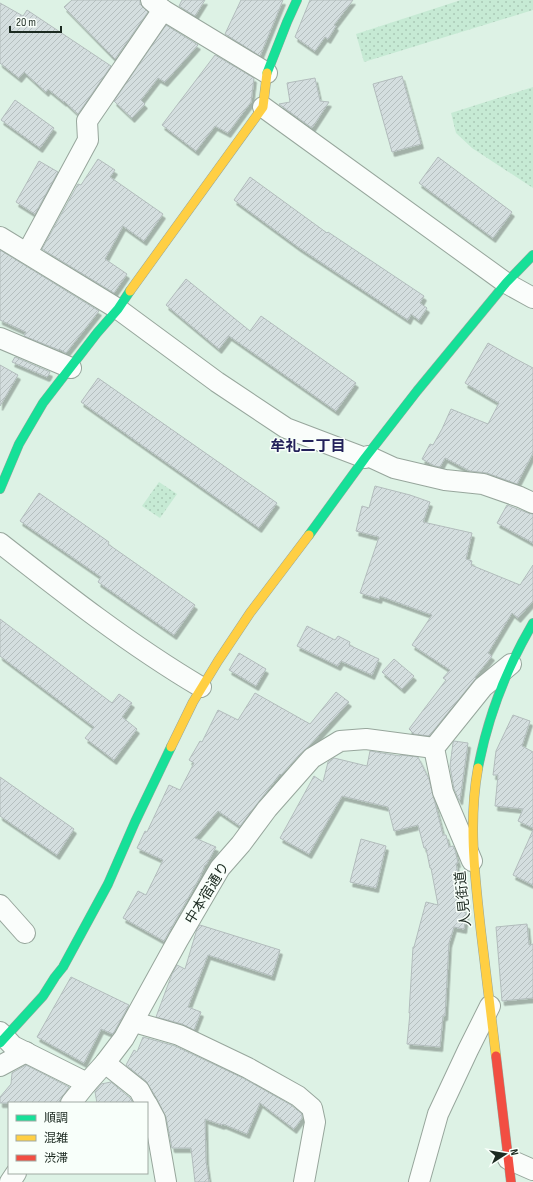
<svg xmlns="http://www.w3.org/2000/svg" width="533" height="1182" font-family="'Sofia Sans Condensed','Noto Sans JP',sans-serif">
<defs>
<pattern id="park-dots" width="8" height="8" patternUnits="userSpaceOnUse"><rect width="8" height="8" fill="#c6ead4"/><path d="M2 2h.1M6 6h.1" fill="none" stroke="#aac9b6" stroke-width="1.8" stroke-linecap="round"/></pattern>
<pattern id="building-hatch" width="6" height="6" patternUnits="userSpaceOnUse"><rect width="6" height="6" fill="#d4dedf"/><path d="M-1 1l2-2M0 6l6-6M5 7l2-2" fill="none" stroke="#b5bfbf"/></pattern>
<filter id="shadow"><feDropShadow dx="2.5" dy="4.5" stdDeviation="0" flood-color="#0004"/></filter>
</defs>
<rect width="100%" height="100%" fill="#ddf2e5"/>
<!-- park -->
<g fill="url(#park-dots)">
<path d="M 461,0 L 533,0 L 533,10 L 364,62 L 356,34 Z"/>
<path d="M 533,87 L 533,188 L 472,148 L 456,133 L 451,113 Z"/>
<path d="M 159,482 L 177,494 L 160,518 L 142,506 Z"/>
</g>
<!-- building -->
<g fill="url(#building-hatch)" stroke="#b2bcbc" filter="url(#shadow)">
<path d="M 72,0 L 140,0 L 140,4 L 148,12 L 115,59 L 64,7 Z"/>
<path d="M 182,0 L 205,0 L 195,16 L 179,6 Z"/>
<path d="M 241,0 L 283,0 L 260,56 L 225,34 Z"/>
<path d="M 310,0 L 353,0 L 334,25 L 336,26 L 328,39 L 325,37 L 315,51 L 295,37 Z"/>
<path d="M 0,3 L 23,16 L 27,10 L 111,66 L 78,114 L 64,101 L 64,102 L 48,89 L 46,92 L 24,72 L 19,78 L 0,63 Z"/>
<path d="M 166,25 L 198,45 L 165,82 L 158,78 L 141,100 L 145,104 L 132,118 L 114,101 Z"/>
<path d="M 215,55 L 254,78 L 251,102 L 228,133 L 215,126 L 196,151 L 162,125 Z"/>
<path d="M 402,76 L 421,144 L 392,152 L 373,84 Z"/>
<path d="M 315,78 L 320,101 L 329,102 L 312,128 L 279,104 L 290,102 L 287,83 Z"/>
<path d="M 15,100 L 54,128 L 40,148 L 1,120 Z"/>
<path d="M 438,157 L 512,212 L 493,238 L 419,183 Z"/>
<path d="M 98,159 L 115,170 L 110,177 L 163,214 L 144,241 L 123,226 L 105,259 L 127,274 L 114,293 L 42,249 L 78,184 L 81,185 Z"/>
<path d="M 39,161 L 58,172 L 35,214 L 16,202 Z"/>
<path d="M 250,177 L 327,233 L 328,232 L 424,296 L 420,303 L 427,308 L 419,320 L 411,314 L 408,320 L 298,247 L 234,200 Z"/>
<path d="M 0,250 L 99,311 L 66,353 L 59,349 L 59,350 L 24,336 L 26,332 L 0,320 Z"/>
<path d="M 186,279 L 250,331 L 261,316 L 356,383 L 336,411 L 229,336 L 219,349 L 166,305 Z"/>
<path d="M 488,343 L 516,359 L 533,368 L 533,453 L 517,484 L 487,473 L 470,471 L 445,458 L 440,467 L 435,466 L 422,459 L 430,444 L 433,445 L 442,429 L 451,409 L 488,424 L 499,403 L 465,383 Z"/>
<path d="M 15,357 L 50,372 L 48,376 L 47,377 L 12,362 Z"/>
<path d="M 0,365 L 18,375 L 0,406 Z"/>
<path d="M 98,378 L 277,503 L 259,528 L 81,402 Z"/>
<path d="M 375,486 L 410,495 L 430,502 L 423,522 L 472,533 L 466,559 L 472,561 L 471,565 L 520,585 L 533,565 L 533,601 L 518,618 L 512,613 L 488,653 L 492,656 L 475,677 L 476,678 L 429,736 L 414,734 L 409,729 L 446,680 L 443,678 L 450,670 L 412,645 L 432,615 L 380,596 L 379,599 L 360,593 L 379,537 L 356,531 L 362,506 L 369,508 Z"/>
<path d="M 39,493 L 109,542 L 108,544 L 195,605 L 174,635 L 98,582 L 101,577 L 20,521 Z"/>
<path d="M 507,505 L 528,513 L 533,514 L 533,543 L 497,523 Z"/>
<path d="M 0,619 L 112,703 L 119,694 L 132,703 L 122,717 L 137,729 L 114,760 L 85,738 L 94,727 L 0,656 Z"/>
<path d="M 307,626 L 335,640 L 338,636 L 350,642 L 349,645 L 379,659 L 372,675 L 341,661 L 338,666 L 297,646 Z"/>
<path d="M 239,653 L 266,669 L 256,686 L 229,670 Z"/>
<path d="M 394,659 L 414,676 L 402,689 L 382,672 Z"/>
<path d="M 336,692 L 349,702 L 308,747 L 299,755 L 281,775 L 280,774 L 240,826 L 218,811 L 195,838 L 216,847 L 206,865 L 205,865 L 200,877 L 164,941 L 123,918 L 138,891 L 146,895 L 163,860 L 137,848 L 145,831 L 147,832 L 169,785 L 180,790 L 194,763 L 189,760 L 200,741 L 202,742 L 218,710 L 238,720 L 255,693 L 310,724 Z"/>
<path d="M 513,715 L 530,721 L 522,746 L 533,752 L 533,828 L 518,821 L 523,809 L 495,806 L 498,775 L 493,775 L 496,751 Z"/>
<path d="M 454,741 L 468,743 L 460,800 L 459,800 L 454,789 L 450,766 L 453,743 Z"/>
<path d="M 370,751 L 400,756 L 400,755 L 418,757 L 429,779 L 443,835 L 446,835 L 449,847 L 453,846 L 455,850 L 458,863 L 456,863 L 464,912 L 466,913 L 466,915 L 464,929 L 454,927 L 449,943 L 445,1016 L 443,1016 L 440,1047 L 407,1044 L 410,1013 L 409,1013 L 413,947 L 414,947 L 426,902 L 438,905 L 431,868 L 430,868 L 426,848 L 424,848 L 418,825 L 394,831 L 388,807 L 342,796 L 309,854 L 280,838 L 314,776 L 323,782 L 328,762 L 334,758 L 367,766 Z"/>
<path d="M 0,777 L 74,829 L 57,855 L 0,816 Z"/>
<path d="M 533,830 L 533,885 L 513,875 Z"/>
<path d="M 361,839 L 386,846 L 376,888 L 350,882 Z"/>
<path d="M 527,924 L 529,945 L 533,944 L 533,998 L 502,1001 L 496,927 Z"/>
<path d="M 200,925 L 280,950 L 272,976 L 208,955 L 188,1007 L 201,1012 L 194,1030 L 182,1024 L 156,1017 L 172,974 L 177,965 L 185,969 L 197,929 Z"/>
<path d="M 71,977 L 129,1005 L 113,1034 L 101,1029 L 84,1063 L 37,1037 Z"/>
<path d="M 143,1037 L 175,1046 L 243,1078 L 291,1105 L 302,1114 L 302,1118 L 294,1129 L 260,1103 L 247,1134 L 223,1124 L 222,1125 L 205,1119 L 206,1161 L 209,1182 L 195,1182 L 191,1148 L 172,1148 L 166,1117 L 157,1099 L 146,1081 L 126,1065 L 134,1050 L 137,1052 Z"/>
<path d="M 26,1065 L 69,1087 L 58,1103 L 0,1103 L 0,1097 L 11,1084 L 12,1073 Z"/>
<path d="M 111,1082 L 130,1098 L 133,1103 L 97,1103 L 95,1092 L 101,1084 Z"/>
</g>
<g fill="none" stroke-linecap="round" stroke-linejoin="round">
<!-- street casing -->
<g stroke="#97a69c" stroke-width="22">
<g id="street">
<path d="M 151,0 L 163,10 L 267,73"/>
<path d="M 263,107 L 506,283 L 533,298"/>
<path d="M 0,237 L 118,309 L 217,382 L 286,428 L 365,458"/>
<path d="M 27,253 L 88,140 L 87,121 L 163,10"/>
<path d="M 0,338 L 71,368"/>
<path d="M 368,456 L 394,468 L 445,480 L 483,484 L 520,497 L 533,503"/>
<path d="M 0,543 C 65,594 130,645 201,687"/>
<path d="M 472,861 L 443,792 L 434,748 L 483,687 L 511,664"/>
<path d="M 0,905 L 25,933"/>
<path d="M 134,1022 L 179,1035 L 248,1068 L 298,1096 L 312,1108 L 315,1122 L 304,1182"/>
<path d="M 0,1032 L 13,1046 L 87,1083"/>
<path d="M 105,1063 L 139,1090 L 146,1103"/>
<path d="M 0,1066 L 26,1052"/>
<path d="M 71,1103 L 87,1083 L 105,1063 L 124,1038 L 178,940 L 220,868 L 241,844 L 267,809 L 312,758 L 340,741 L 366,739 L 434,748"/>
<path d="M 147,1104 L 155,1119 L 166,1182"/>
<path d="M 508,1159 L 533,1170"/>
<path d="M 10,1182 L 16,1173"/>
<path d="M 419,1182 L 438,1114 L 468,1050 L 490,1006"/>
</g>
</g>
<!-- fast casing -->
<g stroke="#97a69c" stroke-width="10">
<g id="fast">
<path d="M 267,73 L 287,22 L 297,0"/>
<path d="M 0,489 L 19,444 L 43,403 L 97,333 L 118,309 L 130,291"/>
<path d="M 309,535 L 365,458 L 417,391 L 506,283 L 533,255"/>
<path d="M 478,768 C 488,716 506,669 533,623"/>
<path d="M 0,1043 L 43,996 L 55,977 L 63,967 L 108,884 L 135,822 L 171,747"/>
</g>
</g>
<!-- slow casing -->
<g stroke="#97a69c" stroke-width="10">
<g id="slow">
<path d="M 130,291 L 263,107 L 267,73"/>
<path d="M 171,747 L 193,702 L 218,661 L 250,613 L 309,535"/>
<path d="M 478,768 C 468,823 475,878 481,932 C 486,974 491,1015 496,1056"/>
</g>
</g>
<!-- jam casing -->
<g stroke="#97a69c" stroke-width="10">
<path id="jam" d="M 496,1056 L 511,1182"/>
</g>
<!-- street -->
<use href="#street" stroke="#fafdfb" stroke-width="20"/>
<!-- fast -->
<use href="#fast" stroke="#16e098" stroke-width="9"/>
<!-- slow -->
<use href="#slow" stroke="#ffcf43" stroke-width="9"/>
<!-- jam -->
<use href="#jam" stroke="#f24e42" stroke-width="9"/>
</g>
<g text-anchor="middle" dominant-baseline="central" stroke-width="3" stroke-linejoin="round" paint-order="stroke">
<!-- street labels -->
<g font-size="14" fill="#1c2a21" stroke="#f8fffa">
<text transform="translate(207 893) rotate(-58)">中本宿通り</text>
<text transform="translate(463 899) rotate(-96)">人見街道</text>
</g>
<!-- neighbourhood labels -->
<g font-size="15" font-weight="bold" fill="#23215a" stroke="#f8fffa">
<text x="308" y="446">牟礼二丁目</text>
</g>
</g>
<!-- legend -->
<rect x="8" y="1102" width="140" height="72" fill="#f8fffa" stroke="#a0aaa3"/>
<rect x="16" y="1115" width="20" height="6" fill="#16e098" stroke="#a0aaa3"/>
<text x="44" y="1122" font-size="12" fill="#1c2a21">順調</text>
<rect x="16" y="1135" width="20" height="6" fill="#ffcf43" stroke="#a0aaa3"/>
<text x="44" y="1142" font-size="12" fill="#1c2a21">混雑</text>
<rect x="16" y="1155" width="20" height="6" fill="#f24e42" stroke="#a0aaa3"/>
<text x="44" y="1162" font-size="12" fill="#1c2a21">渋滞</text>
<!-- north arrow -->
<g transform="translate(505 1154) rotate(78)" stroke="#f8fffa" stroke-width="3" paint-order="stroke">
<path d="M0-3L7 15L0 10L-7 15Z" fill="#1c2a21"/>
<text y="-6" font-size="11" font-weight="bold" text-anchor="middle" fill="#1c2a21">N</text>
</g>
<!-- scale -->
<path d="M10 26v6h51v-6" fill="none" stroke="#1c2a21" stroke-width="2"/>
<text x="16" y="26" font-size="12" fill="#1c2a21" stroke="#f8fffa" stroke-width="3" paint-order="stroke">20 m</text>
</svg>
